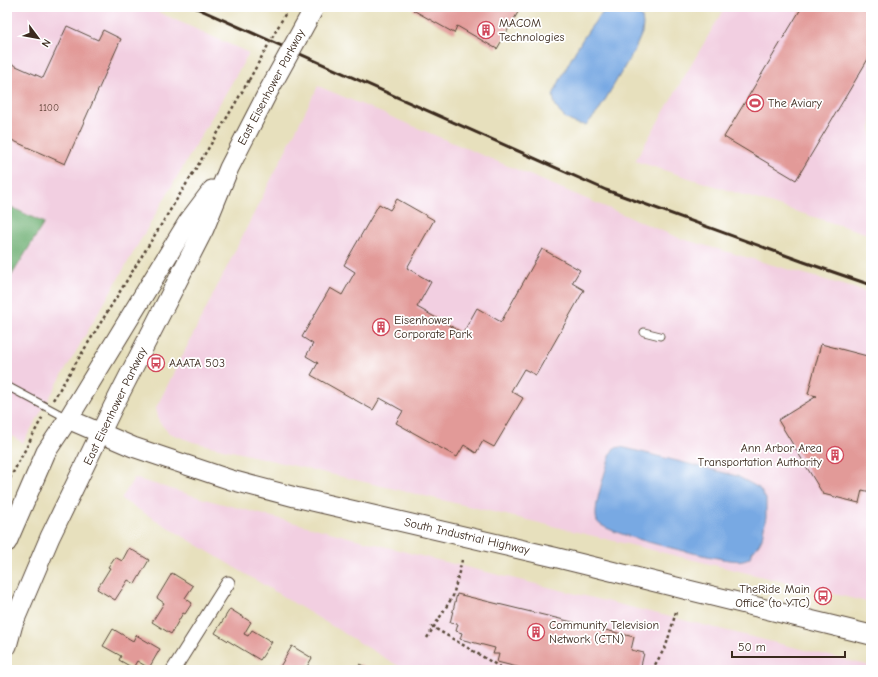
<svg xmlns="http://www.w3.org/2000/svg" width="878" height="677" font-family="'Comic Neue',sans-serif">
<rect width="100%" height="100%" fill="#fff"/>
<filter id="ink" filterUnits="userSpaceOnUse"><feTurbulence type="fractalNoise" baseFrequency=".025" numOctaves="2"/><feDisplacementMap in="SourceGraphic" scale="8" xChannelSelector="R" yChannelSelector="G"/><feConvolveMatrix kernelMatrix="1 2 1 2 8 2 1 2 1" color-interpolation-filters="sRGB"/></filter>
<filter id="wash" filterUnits="userSpaceOnUse"><feTurbulence type="fractalNoise" baseFrequency=".012" numOctaves="4" result="noise"/><feDisplacementMap in="SourceGraphic" scale="16" xChannelSelector="R" yChannelSelector="G"/><feGaussianBlur stdDeviation="0.9" result="paint"/><feColorMatrix in="noise" values="0 0 0 0 0 0 0 0 0 0 0 0 0 0 0 0 0 1.4 0 .05"/><feComposite in="paint" operator="in"/></filter>
<g filter="url(#wash)">
<rect width="100%" height="100%" fill="#e7e0bd"/>
<!-- built -->
<g fill="#f2cfe1">
<path d="M 7,7 L 147,7 L 249,53 L 23,443 L 7,433 Z"/>
<path d="M 725,7 L 871,7 L 871,235 L 635,161 Z"/>
<path d="M 318,86 L 679,238 L 871,293 L 871,603 L 519,518 L 193,442 L 169,433 L 159,422 L 156,408 Z"/>
<path d="M 134,478 L 208,500 L 425,557 L 871,666 L 871,670 L 405,670 L 121,499 Z"/>
</g>
<!-- forest -->
<path fill="#6cae71" stroke="#546c48" d="M 7,205 L 44,223 L 7,283 Z"/>
<!-- water -->
<g fill="#78a9e3" stroke="#5a6a80">
<path d="M 614,7 C 627,7 633,9 642,17 L 643,25 L 642,33 L 635,49 L 598,112 L 586,125 C 568,124 555,113 553,95 C 567,65 583,33 606,9 L 609,10 Z"/>
<path d="M 621,447 L 737,476 L 759,488 L 766,499 L 766,517 L 762,538 L 759,544 L 752,552 L 752,555 C 748,561 737,561 730,560 C 711,558 602,534 597,521 C 592,508 607,467 611,453 L 614,448 Z"/>
</g>
<g id="blocks">
<!-- building -->
<g fill="#e29a98">
<path d="M 415,7 L 521,7 L 497,49 L 457,26 L 454,33 L 413,10 Z"/>
<path d="M 802,7 L 871,7 L 871,54 L 796,180 L 724,137 Z"/>
<path d="M 67,26 L 98,40 L 103,30 L 121,39 L 65,164 L 7,138 L 7,62 L 43,78 Z"/>
<path d="M 397,199 L 434,220 L 407,268 L 431,282 L 417,307 L 463,333 L 477,308 L 501,322 L 542,249 L 580,270 L 572,283 L 584,290 L 536,375 L 524,369 L 511,391 L 523,398 L 494,447 L 483,441 L 476,453 L 464,445 L 457,457 L 396,423 L 403,411 L 380,398 L 373,410 L 311,375 L 318,363 L 306,356 L 313,344 L 302,337 L 330,288 L 342,295 L 355,272 L 344,265 L 379,204 L 390,210 Z"/>
<path d="M 821,344 L 871,357 L 871,492 L 862,490 L 859,503 L 823,494 L 778,420 L 817,396 L 808,394 Z"/>
<path d="M 129,548 L 149,560 L 135,584 L 128,580 L 115,600 L 97,589 L 110,568 L 108,567 L 115,557 L 122,561 Z"/>
<path d="M 172,573 L 193,586 L 185,598 L 192,603 L 185,614 L 183,613 L 171,634 L 152,622 L 164,603 L 157,598 Z"/>
<path d="M 457,594 L 634,637 L 631,650 L 644,653 L 640,670 L 529,670 L 497,662 L 499,654 L 493,654 L 495,648 L 460,639 L 462,633 L 456,631 L 458,624 L 450,623 Z"/>
<path d="M 230,609 L 251,622 L 244,634 L 248,636 L 252,630 L 272,642 L 260,660 L 215,633 Z"/>
<path d="M 113,629 L 133,641 L 136,635 L 160,649 L 149,668 L 137,661 L 133,668 L 119,660 L 121,656 L 103,646 Z"/>
<path d="M 292,646 L 312,658 L 305,670 L 278,670 Z"/>
<path d="M 360,664 L 370,670 L 357,670 Z"/>
<path d="M 217,666 L 224,670 L 214,670 Z"/>
</g>
</g>
</g>
<g filter="url(#ink)">
<use href="#blocks" fill-opacity="0" stroke="#554536" stroke-width="1"/>
<g fill="none" stroke-linecap="round" stroke-linejoin="round">
<!-- lane casing -->
<g stroke="#554536" stroke-width="9">
<g id="lane">
<path d="M 644,332 L 660,336"/>
<path d="M 7,386 L 67,418"/>
</g>
</g>
<!-- street casing -->
<g stroke="#554536" stroke-width="15">
<path id="street" d="M 173,670 L 228,583"/>
</g>
<!-- secondary casing -->
<g stroke="#554536" stroke-width="21">
<g id="secondary">
<path d="M 68,419 L 133,447 L 231,480 L 295,497 L 554,557 L 871,635"/>
<path d="M 7,542 L 46,452 L 68,419 L 188,222 L 212,190"/>
<path d="M 7,646 L 13,624 L 50,537 L 113,407 L 204,229 L 229,168 L 269,90"/>
</g>
</g>
<!-- path -->
<g stroke="#554536" stroke-width="2.5" stroke-dasharray="3 3" stroke-linecap="butt">
<path d="M 53,400 L 219,131 L 249,80"/>
<path d="M 7,484 L 43,416"/>
<path d="M 431,626 L 505,670"/>
<path d="M 427,638 L 453,596 L 462,560"/>
<path d="M 652,670 L 666,646 L 676,612"/>
</g>
<!-- lane -->
<use href="#lane" stroke="#fff" stroke-width="7"/>
<!-- street -->
<use href="#street" stroke="#fff" stroke-width="13"/>
<!-- secondary -->
<use href="#secondary" stroke="#fff" stroke-width="19"/>
<!-- rail -->
<path stroke="#3b2a1e" stroke-width="3" d="M 194,7 L 606,190 L 804,262 L 871,285"/>
<!-- secondary-bridge casing -->
<g stroke="#554536" stroke-width="21" stroke-linecap="butt">
<path id="secondary-bridge" d="M 269,90 L 313,10"/>
</g>
<!-- path-bridge -->
<path stroke="#554536" stroke-width="2.5" stroke-dasharray="3 3" stroke-linecap="butt" d="M 249,80 L 289,7"/>
<!-- secondary-bridge -->
<use href="#secondary-bridge" stroke="#fff" stroke-width="19"/>
</g>
</g>
<!-- icons -->
<defs>
<g id="building-ring" transform="scale(0.9)"><circle r="9.5" fill="#fff" stroke="#d1495b" stroke-width="1.5"/><path d="M-4-6H4V6H1V3H-1V6H-4ZM-2.5-4.3h1.7v1.8h-1.7ZM.8-4.3h1.7v1.8H.8ZM-2.5-1h1.7V.8h-1.7ZM.8-1h1.7V.8H.8Z" fill="#d1495b"/></g>
<g id="stadium-ring" transform="scale(0.9)"><circle r="9.5" fill="#fff" stroke="#d1495b" stroke-width="1.5"/><path d="M0-5a6.5 5 0 1 0 0 10a6.5 5 0 1 0 0-10ZM-3.5-1.8h7v3.6h-7Z" fill="#d1495b"/></g>
<g id="bus-ring" transform="scale(0.9)"><circle r="9.5" fill="#fff" stroke="#d1495b" stroke-width="1.5"/><path d="M-5-6H5V4H4V6H2V4H-2V6H-4V4H-5ZM-3.5-4V0h7V-4ZM-3.5 1.2v1.5H-2V1.2ZM2 1.2v1.5H3.5V1.2Z" fill="#d1495b"/></g>
</defs>
<g fill-rule="evenodd">
<use href="#building-ring" x="486" y="30"/>
<use href="#stadium-ring" x="755" y="103"/>
<use href="#building-ring" x="381" y="327"/>
<use href="#bus-ring" x="156" y="363"/>
<use href="#building-ring" x="835" y="455"/>
<use href="#bus-ring" x="823" y="596"/>
<use href="#building-ring" x="536" y="632"/>
</g>
<g text-anchor="middle" dominant-baseline="central" stroke-width="3.5" stroke-linejoin="round" paint-order="stroke">
<!-- number labels -->
<g font-size="10" fill="#65463c">
<text x="49" y="108">1100</text>
</g>
<!-- poi labels -->
<g font-size="12" fill="#3b2a1e" stroke="#fff" text-anchor="start">
<text x="499" y="23">MACOM<tspan x="499" dy="14">Technologies</tspan></text>
<text x="768" y="103">The Aviary</text>
<text x="394" y="320">Eisenhower<tspan x="394" dy="14">Corporate Park</tspan></text>
<text x="169" y="363">AAATA 503</text>
<text x="822" y="448" text-anchor="end">Ann Arbor Area<tspan x="822" dy="14">Transportation Authority</tspan></text>
<text x="810" y="589" text-anchor="end">TheRide Main<tspan x="810" dy="14">Office (to YTC)</tspan></text>
<text x="549" y="625">Community Television<tspan x="549" dy="14">Network (CTN)</tspan></text>
</g>
<!-- street labels -->
<g font-size="12" fill="#3b2a1e" stroke="#fff">
<text transform="translate(271 87) rotate(-62)">East Eisenhower Parkway</text>
<text transform="translate(115 406) rotate(-64)">East Eisenhower Parkway</text>
<text transform="translate(467 536) rotate(13)">South Industrial Highway</text>
</g>
</g>
<!-- margin -->
<rect width="878" height="677" fill="none" stroke="#fff" stroke-width="24"/>
<!-- north arrow -->
<g transform="translate(38 38) rotate(122)" stroke="#ffffff" stroke-width="3" paint-order="stroke">
<path d="M0-3L7 15L0 10L-7 15Z" fill="#3b2a1e"/>
<text y="-6" font-size="11" font-weight="bold" text-anchor="middle" fill="#3b2a1e">N</text>
</g>
<!-- scale -->
<path d="M732 651v6h113v-6" fill="none" stroke="#3b2a1e" stroke-width="2"/>
<text x="738" y="651" font-size="12" fill="#3b2a1e" stroke="#ffffff" stroke-width="3" paint-order="stroke">50 m</text>
</svg>
